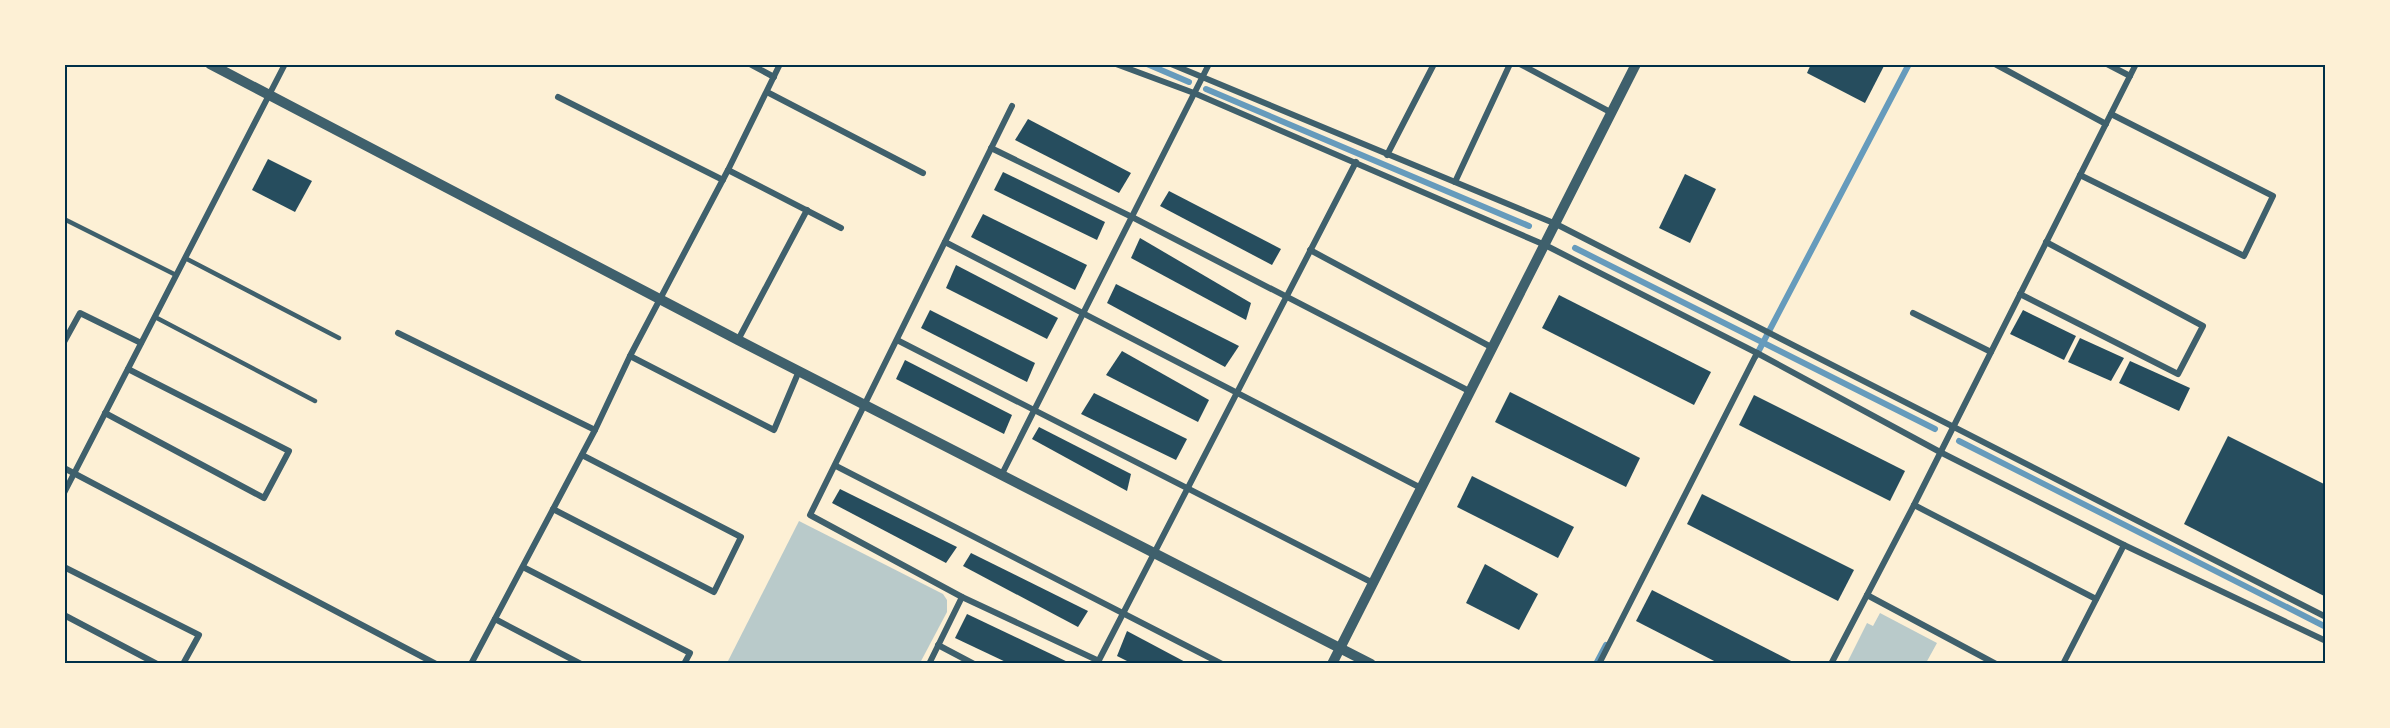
<svg xmlns="http://www.w3.org/2000/svg" width="2390" height="728" font-family="Manrope,sans-serif">
<rect width="100%" height="100%" fill="#fdf0d5"/>
<!-- green -->
<g fill="#b9caca">
<path d="M 799,521 L 943,594 L 947,600 L 947,612 L 920,663 L 727,663 Z"/>
<path d="M 1880,613 L 1937,643 L 1926,663 L 1847,663 L 1867,623 L 1873,626 Z"/>
</g>
<g fill="none" stroke-linecap="round" stroke-linejoin="round">
<!-- stream -->
<g stroke="#669bbc" stroke-width="6">
<path d="M 1147,64 L 1189,82"/>
<path d="M 1206,89 L 1529,226"/>
<path d="M 1575,248 L 1935,429"/>
<path d="M 1756,356 L 1909,64"/>
<path d="M 1959,441 L 2326,627"/>
<path d="M 1596,664 L 1606,645"/>
</g>
</g>
<!-- building -->
<g fill="#264d5e">
<path d="M 1811,64 L 1885,64 L 1865,103 L 1807,73 Z"/>
<path d="M 1028,119 L 1131,173 L 1119,193 L 1015,140 Z"/>
<path d="M 268,159 L 312,181 L 295,212 L 252,190 Z"/>
<path d="M 1003,172 L 1105,222 L 1097,240 L 994,190 Z"/>
<path d="M 1685,174 L 1716,189 L 1690,243 L 1659,228 Z"/>
<path d="M 1169,191 L 1281,249 L 1272,265 L 1160,206 Z"/>
<path d="M 983,214 L 1087,265 L 1075,290 L 971,237 Z"/>
<path d="M 1140,238 L 1251,303 L 1246,320 L 1131,258 Z"/>
<path d="M 956,265 L 1058,318 L 1047,339 L 946,288 Z"/>
<path d="M 1116,284 L 1239,346 L 1225,367 L 1107,303 Z"/>
<path d="M 1559,295 L 1711,372 L 1694,405 L 1542,328 Z"/>
<path d="M 930,310 L 1035,363 L 1027,382 L 921,328 Z"/>
<path d="M 2023,310 L 2076,336 L 2064,360 L 2010,334 Z"/>
<path d="M 2080,338 L 2124,358 L 2111,381 L 2068,362 Z"/>
<path d="M 1122,351 L 1209,400 L 1198,422 L 1106,375 Z"/>
<path d="M 905,360 L 1012,415 L 1004,434 L 896,379 Z"/>
<path d="M 2130,361 L 2190,388 L 2179,411 L 2119,383 Z"/>
<path d="M 1510,392 L 1640,458 L 1626,487 L 1495,422 Z"/>
<path d="M 1094,393 L 1187,439 L 1176,460 L 1081,414 Z"/>
<path d="M 1754,395 L 1905,471 L 1890,501 L 1739,425 Z"/>
<path d="M 1039,427 L 1131,474 L 1127,491 L 1032,439 Z"/>
<path d="M 2228,436 L 2326,485 L 2326,597 L 2184,524 Z"/>
<path d="M 1472,476 L 1574,527 L 1558,558 L 1457,507 Z"/>
<path d="M 840,489 L 957,547 L 946,563 L 832,503 Z"/>
<path d="M 1702,494 L 1854,570 L 1838,601 L 1687,524 Z"/>
<path d="M 971,553 L 1088,611 L 1078,627 L 963,566 Z"/>
<path d="M 1485,564 L 1538,594 L 1519,630 L 1466,603 Z"/>
<path d="M 1652,590 L 1797,664 L 1720,664 L 1636,621 Z"/>
<path d="M 967,614 L 1072,664 L 1010,664 L 955,638 Z"/>
<path d="M 1127,631 L 1189,664 L 1133,664 L 1117,656 Z"/>
</g>
<g fill="none" stroke-linecap="round" stroke-linejoin="round">
<!-- service -->
<g stroke="#3f606c" stroke-width="4.5">
<path d="M 64,219 L 176,275"/>
<path d="M 185,258 L 339,338"/>
<path d="M 155,317 L 315,401"/>
</g>
<!-- minor -->
<g stroke="#3f606c" stroke-width="6">
<path d="M 750,64 L 774,77"/>
<path d="M 1116,64 L 1194,93 L 1545,245 L 1757,353 L 1940,452 L 2124,545 L 2326,641"/>
<path d="M 1171,64 L 1556,224 L 2326,617"/>
<path d="M 1520,64 L 1612,113"/>
<path d="M 1995,64 L 2106,124"/>
<path d="M 2107,64 L 2130,76"/>
<path d="M 767,92 L 923,173"/>
<path d="M 558,97 L 723,180"/>
<path d="M 1012,106 L 810,515 L 962,597 L 1099,661"/>
<path d="M 991,148 L 1132,217 L 1471,392"/>
<path d="M 1387,155 L 1434,64"/>
<path d="M 728,170 L 841,228"/>
<path d="M 2080,175 L 2244,256 L 2273,196 L 2111,114"/>
<path d="M 1455,182 L 1510,64"/>
<path d="M 945,242 L 1421,488"/>
<path d="M 1310,250 L 1493,348"/>
<path d="M 2020,294 L 2178,374 L 2203,326 L 2046,242"/>
<path d="M 1913,313 L 1991,352"/>
<path d="M 398,333 L 595,430"/>
<path d="M 738,340 L 807,210"/>
<path d="M 897,340 L 1373,583"/>
<path d="M 64,342 L 80,313 L 141,343"/>
<path d="M 630,356 L 774,430 L 799,371"/>
<path d="M 105,413 L 264,498 L 289,451 L 128,369"/>
<path d="M 836,466 L 1222,664"/>
<path d="M 64,468 L 436,664"/>
<path d="M 1002,474 L 1209,64"/>
<path d="M 64,493 L 285,64"/>
<path d="M 1914,505 L 2096,599"/>
<path d="M 553,509 L 714,592 L 741,537 L 582,455"/>
<path d="M 64,567 L 199,635 L 183,664"/>
<path d="M 523,567 L 690,653 L 684,664"/>
<path d="M 1867,595 L 1996,664"/>
<path d="M 64,615 L 157,664"/>
<path d="M 495,619 L 581,664"/>
<path d="M 938,645 L 974,664"/>
<path d="M 1098,662 L 1356,162"/>
<path d="M 471,664 L 595,430 L 630,356 L 728,170 L 780,64"/>
<path d="M 929,664 L 962,597"/>
<path d="M 1599,664 L 1757,353"/>
<path d="M 1831,664 L 1914,505 L 2136,64"/>
<path d="M 2063,664 L 2124,545"/>
</g>
<!-- tertiary -->
<g stroke="#3f606c" stroke-width="10">
<path d="M 210,64 L 738,340 L 1371,664"/>
<path d="M 1332,664 L 1636,64"/>
</g>
</g>
<!-- border -->
<rect width="2390" height="728" fill="none" stroke="#fdf0d5" stroke-width="132"/>
<rect x="66" y="66" width="2258" height="596" fill="none" stroke="#003049" stroke-width="2"/>
</svg>
